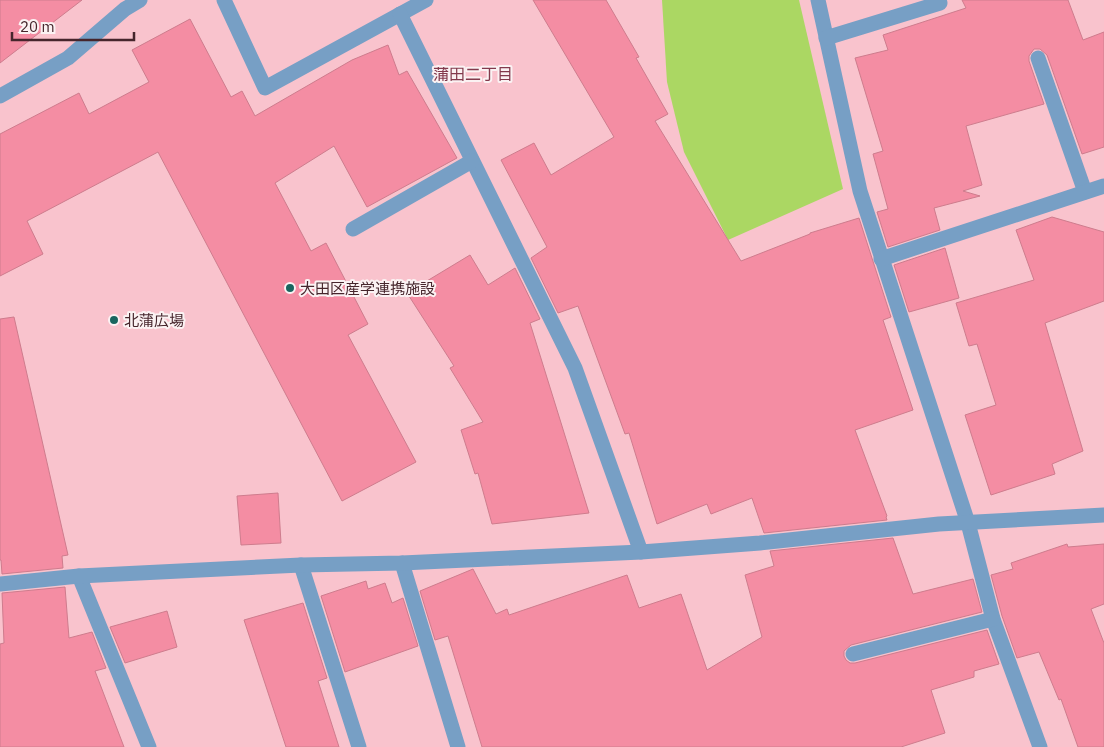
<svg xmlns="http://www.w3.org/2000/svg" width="1104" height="747" font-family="'IBM Plex Sans','Noto Sans JP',sans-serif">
<rect width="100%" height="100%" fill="#f9c3cd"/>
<!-- green -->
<path fill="#abd763" d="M 662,0 L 799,0 L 843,189 L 728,240 L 684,152 L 667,82 Z"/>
<!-- building -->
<g fill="#f48da3" stroke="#ce7c8d">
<path d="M 0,0 L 82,0 L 0,63 Z"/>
<path d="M 533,0 L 606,0 L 639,57 L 636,58 L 668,114 L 655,121 L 741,261 L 810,234 L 810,233 L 859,218 L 891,317 L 883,320 L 913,410 L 855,430 L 887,516 L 886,517 L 887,520 L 764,533 L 752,498 L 711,514 L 707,504 L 657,524 L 629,433 L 625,434 L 578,306 L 558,313 L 531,258 L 547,247 L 501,160 L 534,143 L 551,175 L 614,137 Z"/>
<path d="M 962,0 L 1068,0 L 1083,40 L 1104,32 L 1104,147 L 1082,154 L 1047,55 L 1040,49 L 1034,49 L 1029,56 L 1029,61 L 1044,104 L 966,126 L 982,185 L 963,191 L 980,196 L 934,208 L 940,230 L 888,247 L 877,212 L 888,209 L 873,154 L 883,151 L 855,58 L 888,50 L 883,35 L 966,8 Z"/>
<path d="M 190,19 L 231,97 L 242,91 L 255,116 L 352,60 L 388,45 L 399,75 L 407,71 L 457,158 L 367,207 L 334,146 L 275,183 L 311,251 L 326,243 L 368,324 L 348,335 L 416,462 L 342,501 L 158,152 L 27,221 L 43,254 L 0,276 L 0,134 L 79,93 L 89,114 L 149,82 L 132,50 Z"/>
<path d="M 1052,217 L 1104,232 L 1104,301 L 1045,323 L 1083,451 L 1052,464 L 1055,474 L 991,495 L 965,415 L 996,405 L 977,344 L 969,346 L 956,303 L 1034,280 L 1016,230 Z"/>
<path d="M 945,248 L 959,298 L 909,312 L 894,265 Z"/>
<path d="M 470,255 L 488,285 L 515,268 L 540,319 L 530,323 L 589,513 L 492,524 L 478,473 L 475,474 L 461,430 L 483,422 L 450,368 L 454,366 L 407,293 Z"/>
<path d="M 14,317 L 68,555 L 62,556 L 63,568 L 2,574 L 1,560 L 0,560 L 0,319 Z"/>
<path d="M 278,493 L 281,543 L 241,545 L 237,496 Z"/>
<path d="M 893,538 L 913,594 L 973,579 L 982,612 L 851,645 L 844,651 L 844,656 L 846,660 L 850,663 L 855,663 L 987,630 L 999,664 L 974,671 L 974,677 L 931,690 L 945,733 L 901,747 L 482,747 L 448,636 L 435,640 L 420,591 L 473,569 L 496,614 L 507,609 L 509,615 L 627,575 L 639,608 L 681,594 L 707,670 L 762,637 L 745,575 L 774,566 L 770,551 Z"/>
<path d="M 1067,544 L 1068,547 L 1104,544 L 1104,604 L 1091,609 L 1104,643 L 1104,747 L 1078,747 L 1061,699 L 1059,700 L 1039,652 L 1017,658 L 1002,616 L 991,575 L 1013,569 L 1011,563 Z"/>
<path d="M 366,581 L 368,589 L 385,583 L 392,603 L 403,598 L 418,646 L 345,672 L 321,596 Z"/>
<path d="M 65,587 L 69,638 L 92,632 L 106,668 L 95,671 L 124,747 L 0,747 L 0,644 L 4,643 L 2,593 Z"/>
<path d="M 303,603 L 327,678 L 318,681 L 339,747 L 286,747 L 244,620 Z"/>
<path d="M 167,611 L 177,647 L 125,663 L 110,627 Z"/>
</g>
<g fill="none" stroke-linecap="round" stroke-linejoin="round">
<!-- minor -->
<g stroke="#779fc5" stroke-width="15">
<path d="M 224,0 L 265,88 L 426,0"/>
<path d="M 818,0 L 860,191 L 968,523 L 993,619 L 1040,747"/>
<path d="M 400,14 L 575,368 L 641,552"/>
<path d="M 826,38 L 940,3"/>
<path d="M 1038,58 L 1085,192"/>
<path d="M 0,96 L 68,58 L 125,9 L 140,0"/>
<path d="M 353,229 L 472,161"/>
<path d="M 881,259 L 1104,186"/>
<path d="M 402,563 L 458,747"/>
<path d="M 301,565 L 359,747"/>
<path d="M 79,576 L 149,747"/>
<path d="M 0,584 L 79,576 L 301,565 L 402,563 L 641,552 L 760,543 L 939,524 L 1104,515"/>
<path d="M 853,654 L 993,619"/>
</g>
</g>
<!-- markers -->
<g fill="#19655f" stroke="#fbf2f3" stroke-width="2">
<circle cx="290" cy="288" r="5"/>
<circle cx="114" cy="320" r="5"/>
</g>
<g text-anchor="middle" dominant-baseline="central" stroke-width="4" stroke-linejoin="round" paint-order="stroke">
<!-- poi labels -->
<g font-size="15" fill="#46252c" stroke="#fbf2f3" text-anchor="start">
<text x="300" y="288">大田区産学連携施設</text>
<text x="124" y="320">北蒲広場</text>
</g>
<!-- neighbourhood labels -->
<g font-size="16" fill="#83394c" stroke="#fbf2f3">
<text x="473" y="74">蒲田二丁目</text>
</g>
</g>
<!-- scale -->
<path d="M12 32v8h122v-8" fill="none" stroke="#46252c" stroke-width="2.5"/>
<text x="20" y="32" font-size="15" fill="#46252c" stroke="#fbf2f3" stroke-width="4" paint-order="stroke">20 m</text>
</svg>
